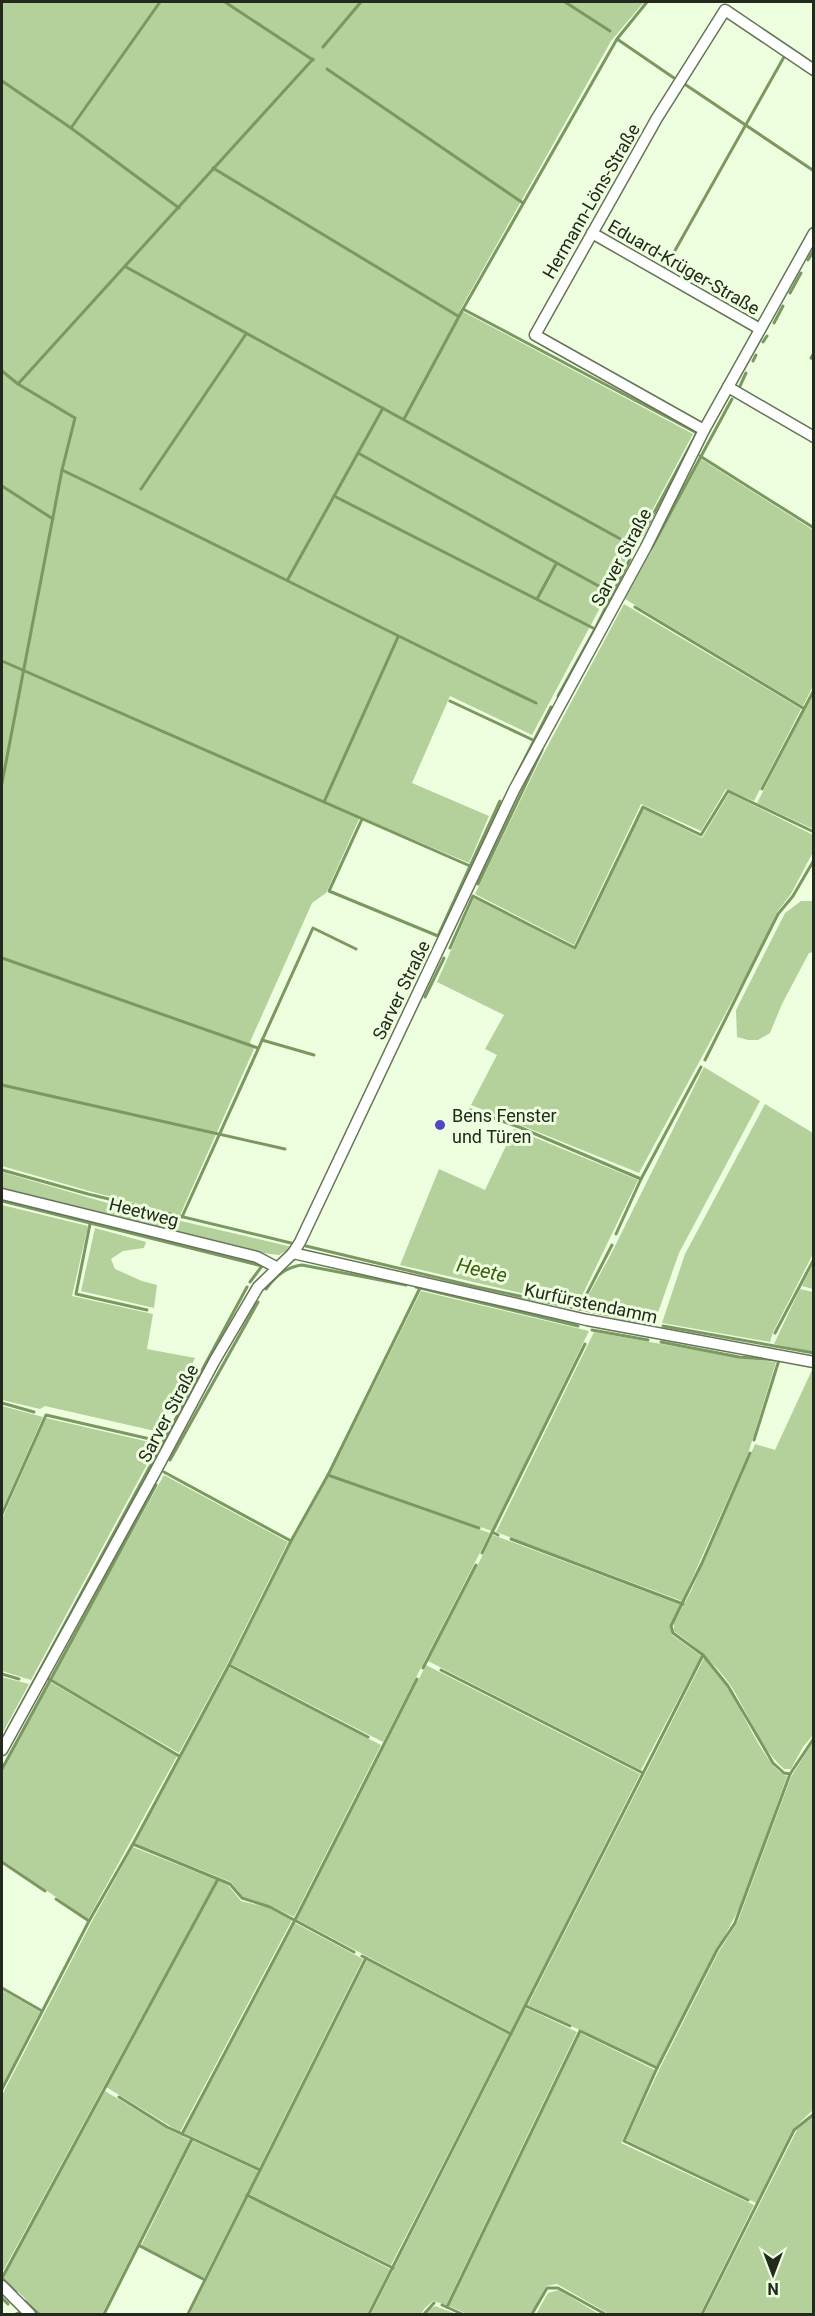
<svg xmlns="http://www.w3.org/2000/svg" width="815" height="2316" font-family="Roboto,sans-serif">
<rect width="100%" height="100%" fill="#edffdf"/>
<!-- green -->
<g fill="#b4d09b">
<path d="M 2,2 L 644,2 L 611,41 L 460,310 L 693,434 L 532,735 L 450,696 L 412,783 L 489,816 L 469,863 L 360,817 L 326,893 L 312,903 L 250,1042 L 254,1049 L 180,1215 L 89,1191 L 2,1166 Z"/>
<path d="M 701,459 L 813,530 L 813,686 L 803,706 L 625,599 Z"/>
<path d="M 624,604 L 801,709 L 754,801 L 726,789 L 701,831 L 641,804 L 574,945 L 475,894 L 539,762 Z"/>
<path d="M 813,694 L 813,829 L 757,803 Z"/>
<path d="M 729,793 L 813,835 L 813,852 L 791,894 L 777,912 L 756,957 L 639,1173 L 471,1105 L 497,1055 L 485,1049 L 504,1015 L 437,982 L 474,898 L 576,950 L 644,808 L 702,838 Z"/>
<path d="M 801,901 L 813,901 L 813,952 L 809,953 L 782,1004 L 770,1033 L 758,1040 L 748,1040 L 737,1037 L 736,1010 L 785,913 Z"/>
<path d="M 704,1067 L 760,1101 L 679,1253 L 655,1321 L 582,1307 L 610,1256 Z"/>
<path d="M 765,1104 L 813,1133 L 813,1254 L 773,1332 L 770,1342 L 662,1323 L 685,1254 Z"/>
<path d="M 514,1129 L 638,1180 L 577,1306 L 400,1265 L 439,1169 L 485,1190 Z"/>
<path d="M 2,1172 L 121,1207 L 292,1247 L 279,1255 L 263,1253 L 2,1189 Z"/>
<path d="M 2,1205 L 88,1226 L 72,1296 L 153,1314 L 147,1349 L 195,1358 L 163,1425 L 155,1431 L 45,1406 L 40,1409 L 2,1400 Z"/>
<path d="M 95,1228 L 146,1242 L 144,1248 L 123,1251 L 111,1259 L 115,1269 L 142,1281 L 157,1285 L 154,1308 L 81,1291 Z"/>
<path d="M 813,1264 L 813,1289 L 802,1286 Z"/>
<path d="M 800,1289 L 813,1292 L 813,1352 L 774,1344 Z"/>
<path d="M 421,1291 L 589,1331 L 492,1531 L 330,1474 Z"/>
<path d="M 594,1332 L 740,1358 L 776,1362 L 748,1454 L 682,1601 L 496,1532 Z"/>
<path d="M 812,1370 L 813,1735 L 803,1747 L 791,1769 L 784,1769 C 760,1748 748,1713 731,1686 C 715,1663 696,1647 674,1631 L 674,1623 L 691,1591 L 755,1444 L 775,1450 Z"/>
<path d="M 2,1406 L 43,1417 L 2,1510 Z"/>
<path d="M 46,1418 L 158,1444 L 31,1680 L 2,1671 L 2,1519 Z"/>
<path d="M 164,1475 L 288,1542 L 226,1666 L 179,1753 L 51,1679 Z"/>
<path d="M 329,1476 L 490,1533 L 383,1742 L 231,1664 L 292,1542 Z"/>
<path d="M 493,1535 L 681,1605 L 670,1626 L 672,1635 L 701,1656 L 641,1770 L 428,1661 Z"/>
<path d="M 704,1658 C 711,1668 720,1677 727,1687 C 742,1708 765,1768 787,1776 L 743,1901 L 656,2067 L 528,2005 Z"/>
<path d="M 426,1665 L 640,1774 L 511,2032 L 296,1919 Z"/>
<path d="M 229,1667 L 381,1745 L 294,1917 L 271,1906 L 243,1897 L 231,1882 L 135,1843 Z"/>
<path d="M 2,1677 L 29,1684 L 2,1734 Z"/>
<path d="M 50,1682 L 177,1756 L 88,1919 L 2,1860 L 2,1772 Z"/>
<path d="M 813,1742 L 813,2110 L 792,2130 L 756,2203 L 626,2140 L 660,2068 L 718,1953 L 738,1921 L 791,1777 Z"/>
<path d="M 133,1847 L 216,1880 L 2,2273 L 2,2095 L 91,1923 Z"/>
<path d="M 218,1881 L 228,1885 L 241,1901 L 269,1908 L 292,1920 L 180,2132 L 106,2087 Z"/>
<path d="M 295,1923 L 363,1959 L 259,2168 L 184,2133 Z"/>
<path d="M 367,1960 L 509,2035 L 391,2265 L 249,2194 Z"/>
<path d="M 2,1990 L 40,2012 L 2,2086 Z"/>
<path d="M 526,2008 L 577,2032 L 446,2305 L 433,2301 L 425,2308 L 421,2314 L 371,2314 Z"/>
<path d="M 580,2033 L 655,2070 L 621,2143 L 754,2205 L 700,2314 L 609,2314 L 557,2284 L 546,2286 L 531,2314 L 467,2314 L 449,2306 Z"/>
<path d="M 105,2091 L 166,2128 L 190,2140 L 102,2314 L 41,2314 L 3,2277 Z"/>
<path d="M 813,2116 L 813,2314 L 704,2314 L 797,2130 Z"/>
<path d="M 193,2141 L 258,2171 L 204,2278 L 141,2246 Z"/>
<path d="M 248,2197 L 390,2269 L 367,2314 L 190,2314 Z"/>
<path d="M 559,2290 L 597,2313 L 596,2314 L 536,2314 L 548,2293 Z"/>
<path d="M 435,2306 L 457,2314 L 426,2314 L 428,2310 Z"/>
</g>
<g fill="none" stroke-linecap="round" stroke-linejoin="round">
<!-- stream -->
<g stroke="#7b9860" stroke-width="3">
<path d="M 225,2 L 313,60"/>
<path d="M 565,2 L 610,31"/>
<path d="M 617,39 L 674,78"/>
<path d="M 323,47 L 361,2"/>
<path d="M 327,69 L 523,203"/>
<path d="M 2,81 L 71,128 L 179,208"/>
<path d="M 683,83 L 814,171"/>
<path d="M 71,128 L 160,2"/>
<path d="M 213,168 L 458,316"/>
<path d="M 808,260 L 814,250"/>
<path d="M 126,267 L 635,547"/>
<path d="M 664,270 L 784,57"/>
<path d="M 790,293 L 801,273"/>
<path d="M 463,309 L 617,39 L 647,2"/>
<path d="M 774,323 L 783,306"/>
<path d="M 763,342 L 767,336"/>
<path d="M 814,353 L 811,358 L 814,359"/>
<path d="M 753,361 L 756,355"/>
<path d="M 2,371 L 18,384 L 75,418 L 62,470 L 2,783"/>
<path d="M 18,384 L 313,59"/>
<path d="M 740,386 L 746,373"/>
<path d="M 404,419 L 463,309 L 697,433 L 642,535"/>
<path d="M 358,453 L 613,594"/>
<path d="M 700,456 L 814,528"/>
<path d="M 62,470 C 221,546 377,627 536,703"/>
<path d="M 2,486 L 53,519"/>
<path d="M 141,489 L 246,334"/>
<path d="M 334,496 L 595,629"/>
<path d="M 652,547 L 732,399"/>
<path d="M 288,579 L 383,408"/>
<path d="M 537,599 L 556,564"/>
<path d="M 635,607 L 803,708"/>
<path d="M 2,661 L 470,866"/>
<path d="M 558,696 L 595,629 L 630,559"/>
<path d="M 450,701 L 533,740"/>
<path d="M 516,776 L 551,707"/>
<path d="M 762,789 L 814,690"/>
<path d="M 324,802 L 398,637"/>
<path d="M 362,819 L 329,891 L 438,936 L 500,801"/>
<path d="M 478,884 L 542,750"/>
<path d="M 450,948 L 473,896 L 575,948 L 643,807 L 701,835 L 728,791 L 814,832"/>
<path d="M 2,958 L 258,1048"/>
<path d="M 425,997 L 444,958"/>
<path d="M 262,1040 L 314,1055"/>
<path d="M 705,1060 L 778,914 L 793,896 L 814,860"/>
<path d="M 2,1085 L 285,1149"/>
<path d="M 470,1110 L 519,1127 L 641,1179"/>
<path d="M 2,1170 L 88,1194 L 291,1243"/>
<path d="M 2,1201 L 262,1266 L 250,1282"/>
<path d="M 182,1217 L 313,928 L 356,949"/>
<path d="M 90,1224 L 76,1294 L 147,1310"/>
<path d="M 616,1234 L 641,1179 L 701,1067"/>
<path d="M 306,1246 L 477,1287 L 651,1324"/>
<path d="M 416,1287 L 578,1326"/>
<path d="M 266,1289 C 276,1276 286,1267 302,1265 L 406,1285"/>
<path d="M 579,1309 L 612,1245"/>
<path d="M 663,1326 L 814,1353"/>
<path d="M 592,1330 L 648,1340"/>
<path d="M 775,1333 L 814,1259"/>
<path d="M 661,1342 L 739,1357 L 776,1360"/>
<path d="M 2,1403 L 34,1412"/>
<path d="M 754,1440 L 779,1360"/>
<path d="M 750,1453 L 702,1563 L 671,1626 L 673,1633 L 703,1655 L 728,1686 L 773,1763 L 784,1773 L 790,1774"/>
<path d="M 170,1460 L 258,1302"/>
<path d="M 164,1472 L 291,1541"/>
<path d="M 328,1475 L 479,1528"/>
<path d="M 2,1514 L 46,1415 L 150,1439"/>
<path d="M 492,1532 L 498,1535"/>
<path d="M 511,1539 L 683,1604"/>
<path d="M 482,1553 L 585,1344"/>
<path d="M 229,1665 L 368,1737"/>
<path d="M 423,1668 L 476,1565"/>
<path d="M 441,1670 L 643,1773"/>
<path d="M 2,1674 L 19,1679"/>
<path d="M 49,1679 L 179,1756"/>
<path d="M 2,1740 L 247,1287"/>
<path d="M 2,1769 L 156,1485"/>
<path d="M 133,1844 L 230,1884 L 242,1898 L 270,1907 L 354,1952"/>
<path d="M 2,1862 L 45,1891"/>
<path d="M 56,1899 L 89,1921"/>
<path d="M 362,1956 L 511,2034"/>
<path d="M 2,1988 L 42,2011"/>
<path d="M 526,2006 L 570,2026"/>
<path d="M 2,2089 L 89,1921 L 133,1844 L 229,1665 L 291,1541 L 328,1475 L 420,1288"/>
<path d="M 119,2097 L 167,2127 L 260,2170"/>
<path d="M 182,2134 L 295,1920 L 417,1679"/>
<path d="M 247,2195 L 393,2268"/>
<path d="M 748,2200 L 624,2141 L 657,2068 L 717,1950 L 735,1923 L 790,1774 L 814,1738"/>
<path d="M 140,2246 L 205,2280"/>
<path d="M 2,2278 L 218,1879"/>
<path d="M 2,2278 L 16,2292"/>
<path d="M 2,2298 L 8,2304"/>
<path d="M 25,2301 L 39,2314"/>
<path d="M 442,2305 L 462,2314"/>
<path d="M 447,2307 L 580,2031 L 657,2068"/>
<path d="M 16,2314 L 18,2313 L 20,2314"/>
<path d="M 104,2314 L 192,2139"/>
<path d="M 188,2314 L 366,1958"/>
<path d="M 369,2314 L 703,1655"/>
<path d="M 424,2314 L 434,2303"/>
<path d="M 532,2314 L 547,2288 L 558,2288 L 605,2314"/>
<path d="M 702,2314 L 794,2130 L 814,2114"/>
</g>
<!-- minor casing -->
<g stroke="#667559" stroke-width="13">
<g id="minor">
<path d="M 592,233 L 760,329"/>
<path d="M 728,387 L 814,437"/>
<path d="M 704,430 L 535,335 L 657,118 L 725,10 L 814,70"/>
<path d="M 2,1194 L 257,1257 L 276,1267"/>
<path d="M 293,1253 L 587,1320 L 814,1362"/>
<path d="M 2,1750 L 153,1476 L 215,1360 L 258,1287 L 293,1253 L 300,1242 L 514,790 L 646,547 L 704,430 L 814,233"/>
<path d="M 2,2286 L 30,2314"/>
</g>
</g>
<!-- minor -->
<use href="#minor" stroke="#fff" stroke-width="10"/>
</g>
<!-- markers -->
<circle fill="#5248bf" stroke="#edffdf" stroke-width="2" cx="440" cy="1125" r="6"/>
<g text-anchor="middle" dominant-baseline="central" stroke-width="6" stroke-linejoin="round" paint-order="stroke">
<!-- street labels -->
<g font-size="18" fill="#23291d" stroke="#edffdf">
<text transform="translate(591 201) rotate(-60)">Hermann-Löns-Straße</text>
<text transform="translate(684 267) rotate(30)">Eduard-Krüger-Straße</text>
<text transform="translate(621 557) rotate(-62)">Sarver Straße</text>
<text transform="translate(401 990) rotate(-64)">Sarver Straße</text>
<text transform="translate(144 1212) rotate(14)">Heetweg</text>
<text transform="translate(591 1303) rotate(12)">Kurfürstendamm</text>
<text transform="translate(168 1413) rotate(-62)">Sarver Straße</text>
</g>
<!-- poi labels -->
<g font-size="18" fill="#23291d" stroke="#edffdf" text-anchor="start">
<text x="452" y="1115">Bens Fenster<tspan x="452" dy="21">und Türen</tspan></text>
</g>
<!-- water labels -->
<g font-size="20" font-style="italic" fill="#3b5d0c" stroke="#edffdf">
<text transform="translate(482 1270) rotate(13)">Heete</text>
</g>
</g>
<!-- border -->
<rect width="815" height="2316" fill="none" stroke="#23291d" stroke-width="6"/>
<!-- north arrow -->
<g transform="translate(773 2274) rotate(180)" stroke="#edffdf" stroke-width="4.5" paint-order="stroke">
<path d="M0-4.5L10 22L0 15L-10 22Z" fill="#23291d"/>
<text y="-9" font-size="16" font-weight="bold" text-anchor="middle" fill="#23291d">N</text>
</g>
</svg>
